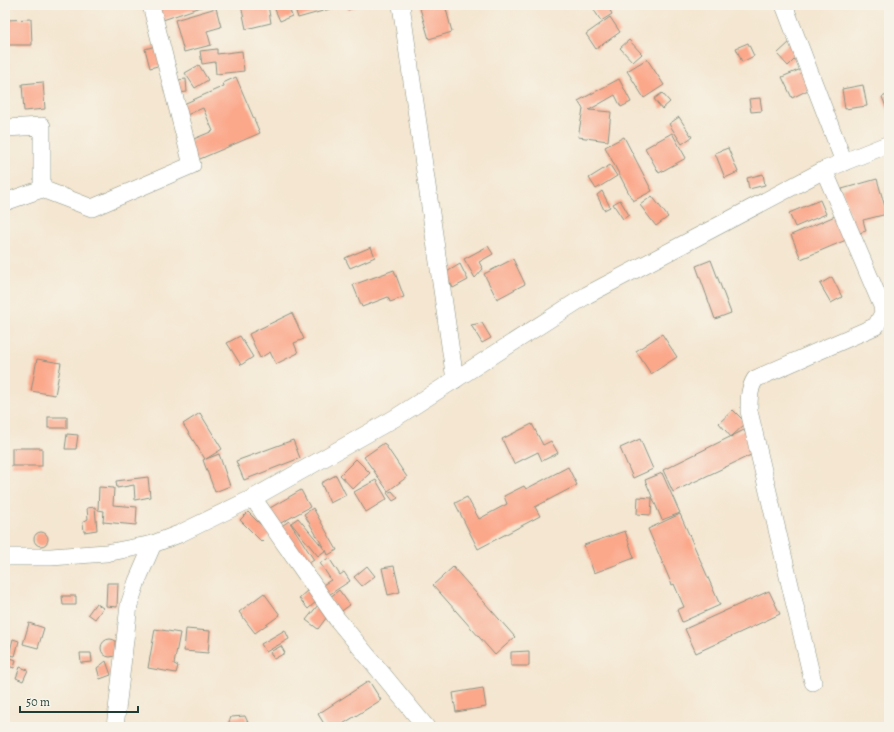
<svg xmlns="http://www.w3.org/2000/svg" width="894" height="732" font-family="Alegreya,serif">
<rect width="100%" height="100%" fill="#f7f3e8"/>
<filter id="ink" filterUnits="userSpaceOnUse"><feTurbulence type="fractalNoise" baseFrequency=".025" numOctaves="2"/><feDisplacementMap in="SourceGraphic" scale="8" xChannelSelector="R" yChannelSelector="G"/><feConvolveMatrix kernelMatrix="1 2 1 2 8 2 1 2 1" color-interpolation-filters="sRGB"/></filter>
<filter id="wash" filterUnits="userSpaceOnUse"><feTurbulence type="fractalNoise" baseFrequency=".012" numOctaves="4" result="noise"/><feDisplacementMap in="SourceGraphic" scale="16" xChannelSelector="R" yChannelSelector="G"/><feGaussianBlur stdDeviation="0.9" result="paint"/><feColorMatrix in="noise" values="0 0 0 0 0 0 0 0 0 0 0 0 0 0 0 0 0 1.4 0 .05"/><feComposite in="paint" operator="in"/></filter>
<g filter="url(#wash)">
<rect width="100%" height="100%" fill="#f4e6d0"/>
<g id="blocks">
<!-- building -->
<g fill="#fba78a">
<path d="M 152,5 L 207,5 L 157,22 Z"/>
<path d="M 241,5 L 268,5 L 271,23 L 246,29 Z"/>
<path d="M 273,5 L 288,5 L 292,16 L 280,21 Z"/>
<path d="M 294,5 L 344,5 L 298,18 Z"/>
<path d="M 346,5 L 361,5 L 348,10 Z"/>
<path d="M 419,5 L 445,5 L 452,32 L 429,39 Z"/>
<path d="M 602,5 L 607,5 L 612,14 L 601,21 L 594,10 Z"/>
<path d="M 216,8 L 221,27 L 207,31 L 211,45 L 184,52 L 175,20 Z"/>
<path d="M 610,17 L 620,32 L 596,49 L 586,34 Z"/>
<path d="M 31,19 L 32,45 L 8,45 L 7,20 Z"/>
<path d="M 629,40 L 642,54 L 633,62 L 620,48 Z"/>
<path d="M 791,41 L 802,52 L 788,66 L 777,54 Z"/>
<path d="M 748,43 L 754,56 L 742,62 L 736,48 Z"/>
<path d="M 159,45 L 165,64 L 150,68 L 145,49 Z"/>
<path d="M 217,49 L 217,54 L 242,51 L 244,71 L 216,74 L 215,62 L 202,64 L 200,51 Z"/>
<path d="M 647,59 L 664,85 L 644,98 L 627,71 Z"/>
<path d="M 199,65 L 208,80 L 195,88 L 185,73 Z"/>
<path d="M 801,69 L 810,89 L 792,98 L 782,77 Z"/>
<path d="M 236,77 L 260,133 L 193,162 L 184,143 L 213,131 L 203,108 L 182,117 L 177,107 L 224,86 L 223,83 Z"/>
<path d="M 186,79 L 187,92 L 171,94 L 170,81 Z"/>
<path d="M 619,79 L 631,102 L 621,107 L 615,95 L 589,110 L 611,112 L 608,141 L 578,137 L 583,109 L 578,101 Z"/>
<path d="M 43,82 L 45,109 L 24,111 L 22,84 Z"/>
<path d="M 863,85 L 867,106 L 845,109 L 842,89 Z"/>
<path d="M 662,93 L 670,102 L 662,109 L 654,99 Z"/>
<path d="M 889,94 L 889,114 L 882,97 Z"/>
<path d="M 760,98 L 762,111 L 751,112 L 749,99 Z"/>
<path d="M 679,117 L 692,137 L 682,144 L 669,124 Z"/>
<path d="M 672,133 L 686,158 L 659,173 L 645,148 Z"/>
<path d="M 624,137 L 652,191 L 633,201 L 605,147 Z"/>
<path d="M 728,148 L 738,172 L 725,178 L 715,153 Z"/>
<path d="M 610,165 L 617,176 L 596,189 L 589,178 Z"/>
<path d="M 763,174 L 765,185 L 749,189 L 747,178 Z"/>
<path d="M 877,179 L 887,214 L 863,220 L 866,231 L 855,234 L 842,189 Z"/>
<path d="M 602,191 L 610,207 L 604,210 L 597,195 Z"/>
<path d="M 652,196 L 668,217 L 656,226 L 640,205 Z"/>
<path d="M 620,200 L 629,215 L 623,219 L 613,204 Z"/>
<path d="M 820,200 L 826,214 L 795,227 L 789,213 Z"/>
<path d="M 835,216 L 846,240 L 801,259 L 791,235 Z"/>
<path d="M 488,246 L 493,254 L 479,262 L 483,269 L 475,278 L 464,259 Z"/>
<path d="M 371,247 L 375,257 L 350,268 L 345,258 Z"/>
<path d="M 513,259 L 525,284 L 497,299 L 484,274 Z"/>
<path d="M 711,260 L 731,313 L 715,319 L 696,266 Z"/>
<path d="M 460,264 L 468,280 L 453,288 L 445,273 Z"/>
<path d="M 394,270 L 404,297 L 390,302 L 388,297 L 362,307 L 353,285 Z"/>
<path d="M 832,277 L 842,297 L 831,303 L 820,284 Z"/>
<path d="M 292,313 L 304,339 L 294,343 L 298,353 L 276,364 L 270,352 L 260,358 L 249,334 Z"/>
<path d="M 482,323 L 491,338 L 482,343 L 471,325 Z"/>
<path d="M 662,334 L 677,357 L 651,374 L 636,351 Z"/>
<path d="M 240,336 L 253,357 L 241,365 L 227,343 Z"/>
<path d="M 37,359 L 61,363 L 55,395 L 31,391 Z"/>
<path d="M 733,410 L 746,423 L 731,437 L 719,423 Z"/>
<path d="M 200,413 L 222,449 L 206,459 L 219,454 L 230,486 L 215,492 L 203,460 L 205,459 L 183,424 Z"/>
<rect x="48" y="417" width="19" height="11"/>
<path d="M 532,424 L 543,445 L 551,441 L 558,453 L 542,461 L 538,452 L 514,464 L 502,439 Z"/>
<path d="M 744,430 L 755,453 L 673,492 L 663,470 Z"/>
<path d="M 67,434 L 78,435 L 76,449 L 65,449 Z"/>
<path d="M 640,439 L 653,469 L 633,478 L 620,448 Z"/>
<path d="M 293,440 L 300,458 L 244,480 L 236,461 Z"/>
<path d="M 384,443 L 407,477 L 388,491 L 364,457 Z"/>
<rect x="12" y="448" width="30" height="18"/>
<path d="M 356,459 L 370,473 L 353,489 L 340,475 Z"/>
<path d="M 568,467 L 577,485 L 535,507 L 540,516 L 478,549 L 455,503 L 467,497 L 479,519 L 507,504 L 504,496 L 524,486 L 526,489 Z"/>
<path d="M 662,473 L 680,513 L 662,520 L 645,480 Z"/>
<path d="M 336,475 L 346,495 L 330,503 L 321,483 Z"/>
<path d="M 148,477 L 150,497 L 135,500 L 134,485 L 117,488 L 116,481 Z"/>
<path d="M 376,480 L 387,499 L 366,512 L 354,492 Z"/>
<path d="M 99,487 L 114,488 L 113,505 L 137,507 L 136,525 L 103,522 L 104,511 L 98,510 Z"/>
<path d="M 301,490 L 310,507 L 279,524 L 270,508 Z"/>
<path d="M 392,491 L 398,498 L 393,501 L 387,493 Z"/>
<path d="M 638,497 L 652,498 L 651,515 L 637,514 Z"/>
<path d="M 95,507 L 97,530 L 84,532 L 83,522 L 88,519 L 87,508 Z"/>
<path d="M 313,508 L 337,550 L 328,555 L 326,550 L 318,556 L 291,523 L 298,518 L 325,550 L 304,514 Z"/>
<path d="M 248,512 L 270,534 L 262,542 L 240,520 Z"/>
<path d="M 680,514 L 720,605 L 682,622 L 677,610 L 684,607 L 674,584 L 672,585 L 648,529 Z"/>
<path d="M 289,521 L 314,560 L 305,566 L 280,527 Z"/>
<path d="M 625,531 L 634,558 L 594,573 L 584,545 Z"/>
<circle cx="41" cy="539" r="7"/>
<path d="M 329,558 L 340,575 L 344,572 L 350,581 L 327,596 L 321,586 L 331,580 L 320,563 Z"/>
<path d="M 367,566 L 375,576 L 362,586 L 354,577 Z"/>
<path d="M 394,566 L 400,592 L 388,595 L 382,568 Z"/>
<path d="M 453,567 L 515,637 L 495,655 L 433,585 Z"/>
<path d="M 107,583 L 118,583 L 117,607 L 106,606 Z"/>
<path d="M 308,590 L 317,601 L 308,609 L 299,598 Z"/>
<path d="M 339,590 L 350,605 L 339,613 L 329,598 Z"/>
<path d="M 769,591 L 780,614 L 696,653 L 685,629 Z"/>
<path d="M 264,593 L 280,615 L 255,633 L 239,612 Z"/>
<path d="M 62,596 L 76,596 L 76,605 L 63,605 Z"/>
<path d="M 96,603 L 103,608 L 95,619 L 88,614 Z"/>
<path d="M 318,605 L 329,614 L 318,629 L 306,620 Z"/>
<path d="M 29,623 L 44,628 L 38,648 L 23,644 Z"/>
<path d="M 155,629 L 180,633 L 174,664 L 178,666 L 176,673 L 148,668 Z"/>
<path d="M 186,629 L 210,631 L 208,653 L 184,651 Z"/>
<path d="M 285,630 L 289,639 L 266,652 L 261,644 Z"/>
<path d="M 13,639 L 19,641 L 15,656 L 9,655 Z"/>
<circle cx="110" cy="648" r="9"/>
<path d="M 281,646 L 285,653 L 274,659 L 270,652 Z"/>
<path d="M 529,651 L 529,666 L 511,666 L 511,652 Z"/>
<path d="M 80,653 L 91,653 L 92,662 L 81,663 Z"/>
<path d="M 8,657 L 16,660 L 14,668 L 5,665 Z"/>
<path d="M 106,661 L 111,675 L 100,679 L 97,668 Z"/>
<path d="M 20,667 L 28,670 L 23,681 L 16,678 Z"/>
<path d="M 369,681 L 381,700 L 338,727 L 326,727 L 318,714 Z"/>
<path d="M 483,688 L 486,707 L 456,712 L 453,693 Z"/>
<path d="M 245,716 L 250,727 L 227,727 L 231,717 Z"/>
</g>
</g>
</g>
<g filter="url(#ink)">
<use href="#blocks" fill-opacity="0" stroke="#8a9282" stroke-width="1"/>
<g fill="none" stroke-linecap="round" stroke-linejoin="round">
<!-- street casing -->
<g stroke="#8a9282" stroke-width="18">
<g id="street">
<path d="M 401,5 L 455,380"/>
<path d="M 784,5 L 844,162"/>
<path d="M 5,128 L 42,126 L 42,189"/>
<path d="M 5,202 L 42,189 L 92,208 L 192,165 L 151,5"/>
<path d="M 253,498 L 337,619 L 426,727"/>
<path d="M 5,557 L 51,557 L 106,553 L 153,544 L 179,534 L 253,498 L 395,418 L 587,295 L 824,170 L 889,144"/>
<path d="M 813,682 L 749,411 C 749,399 749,389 755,379 L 876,326 L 883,313 L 882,306 L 824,170"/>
<path d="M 115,727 L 129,605 L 137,581 L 153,544"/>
</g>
</g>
<!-- street -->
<use href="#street" stroke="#fff" stroke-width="17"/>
</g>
</g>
<!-- margin -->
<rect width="894" height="732" fill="none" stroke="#f7f3e8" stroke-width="20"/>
<!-- scale -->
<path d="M20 706v6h118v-6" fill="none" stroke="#1f3d34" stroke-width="2"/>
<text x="26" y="706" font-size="12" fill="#1f3d34" stroke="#f7f3e8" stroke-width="3" paint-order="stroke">50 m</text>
</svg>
